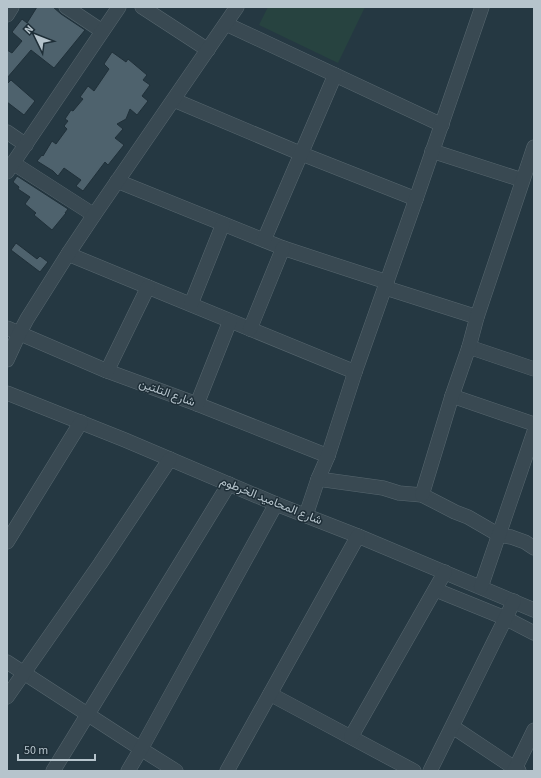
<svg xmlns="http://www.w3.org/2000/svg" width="541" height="778" font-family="'Source Sans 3',Vazirmatn,sans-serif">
<rect width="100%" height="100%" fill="#253842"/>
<!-- green -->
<path fill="#274340" d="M 268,7 L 365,7 L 338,63 L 259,25 Z"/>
<!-- building -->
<g fill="#4e626d" stroke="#203039">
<path d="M 37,7 L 53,7 L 61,14 L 85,30 L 54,68 L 31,50 L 7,78 L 7,50 L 12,53 L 22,41 L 12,32 L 22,19 L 27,23 Z"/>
<path d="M 112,52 L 126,62 L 128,59 L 147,75 L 143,80 L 150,85 L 142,96 L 148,101 L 137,115 L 130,109 L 126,119 L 117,124 L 123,129 L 115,138 L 124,145 L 108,165 L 105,162 L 83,191 L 76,186 L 81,180 L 64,168 L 58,176 L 53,171 L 37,161 L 42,155 L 43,156 L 52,141 L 56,144 L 67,129 L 64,126 L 68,121 L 65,119 L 71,110 L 73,111 L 83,99 L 80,97 L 88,86 L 94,91 L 109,69 L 104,64 Z"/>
<path d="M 11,80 L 35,101 L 24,115 L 7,102 L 7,84 Z"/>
<path d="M 17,176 L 68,209 L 65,213 L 66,213 L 52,230 L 34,215 L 36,213 L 25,204 L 30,197 L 18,189 L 19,187 L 13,182 Z"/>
<path d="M 16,243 L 37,259 L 40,256 L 48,262 L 40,272 L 11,250 Z"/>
</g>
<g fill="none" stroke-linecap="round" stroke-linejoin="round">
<!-- minor casing -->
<g stroke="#57676f" stroke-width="15">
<g id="minor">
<path d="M 66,7 L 102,31"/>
<path d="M 142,7 L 208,50"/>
<path d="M 7,15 L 12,7"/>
<path d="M 226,24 L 442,125"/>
<path d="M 174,100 L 302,154 L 416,199"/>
<path d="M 7,132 L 26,145"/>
<path d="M 432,151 L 522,180"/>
<path d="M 13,163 L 94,215"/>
<path d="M 7,172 L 119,7"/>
<path d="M 117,181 L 283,248 L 387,282"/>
<path d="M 264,240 L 335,75"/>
<path d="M 68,254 L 148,287 L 355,372"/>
<path d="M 386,288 L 477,317"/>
<path d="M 191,304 L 223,224"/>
<path d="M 7,328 L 107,371 L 197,404 L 328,456"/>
<path d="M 250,329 L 283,248"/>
<path d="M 469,347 L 534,369"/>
<path d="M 7,360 L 19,334 L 27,319 L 68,254 L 94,215 L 237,7"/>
<path d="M 107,371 L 148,287"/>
<path d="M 7,393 L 125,440 L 276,504 L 358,536 L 534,610"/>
<path d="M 452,396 L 534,424"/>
<path d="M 197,404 L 230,321"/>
<path d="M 318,479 L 383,488 L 399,493 L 422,495 L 455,512 L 468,517 L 499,535 L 511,537 L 525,542 L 534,548"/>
<path d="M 422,495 L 452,396 L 469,347 L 477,317 L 534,147"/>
<path d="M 306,515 L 318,479 L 328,456 L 355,372 L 416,199 L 482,7"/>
<path d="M 7,542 L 81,422"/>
<path d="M 481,587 L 534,432"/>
<path d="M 436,590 L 505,618 L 534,633"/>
<path d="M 7,662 L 141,749 L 176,771"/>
<path d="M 270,694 L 414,771"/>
<path d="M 7,697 L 100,564 L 170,459"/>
<path d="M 453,727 L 519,771"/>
<path d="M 351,737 L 445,572"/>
<path d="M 53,771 L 229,484"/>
<path d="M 128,771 L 141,749 L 276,504"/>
<path d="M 227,771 L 358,536"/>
<path d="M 430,771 L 514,601"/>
<path d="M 514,771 L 534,730"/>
</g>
</g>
<!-- minor -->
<use href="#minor" stroke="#394952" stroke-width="14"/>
</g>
<g text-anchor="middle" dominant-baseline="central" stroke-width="3" stroke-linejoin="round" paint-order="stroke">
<!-- street labels -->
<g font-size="12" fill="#b6c4cc" stroke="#1e2e37">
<text transform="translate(167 393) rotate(20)">شارع التلتين</text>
<text transform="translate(271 501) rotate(22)">شارع المحاميد الخرطوم</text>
</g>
</g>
<!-- border -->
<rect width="541" height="778" fill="none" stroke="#b6c4cc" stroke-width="16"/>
<!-- north arrow -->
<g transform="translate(36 36) rotate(313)" stroke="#1e2e37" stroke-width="3" paint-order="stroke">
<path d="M0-3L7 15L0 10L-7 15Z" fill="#b6c4cc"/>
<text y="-6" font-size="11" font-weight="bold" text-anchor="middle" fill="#b6c4cc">N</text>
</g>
<!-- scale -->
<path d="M18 754v6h77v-6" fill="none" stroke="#b6c4cc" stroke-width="2"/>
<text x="24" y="754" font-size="12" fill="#b6c4cc" stroke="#1e2e37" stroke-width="3" paint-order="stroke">50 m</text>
</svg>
